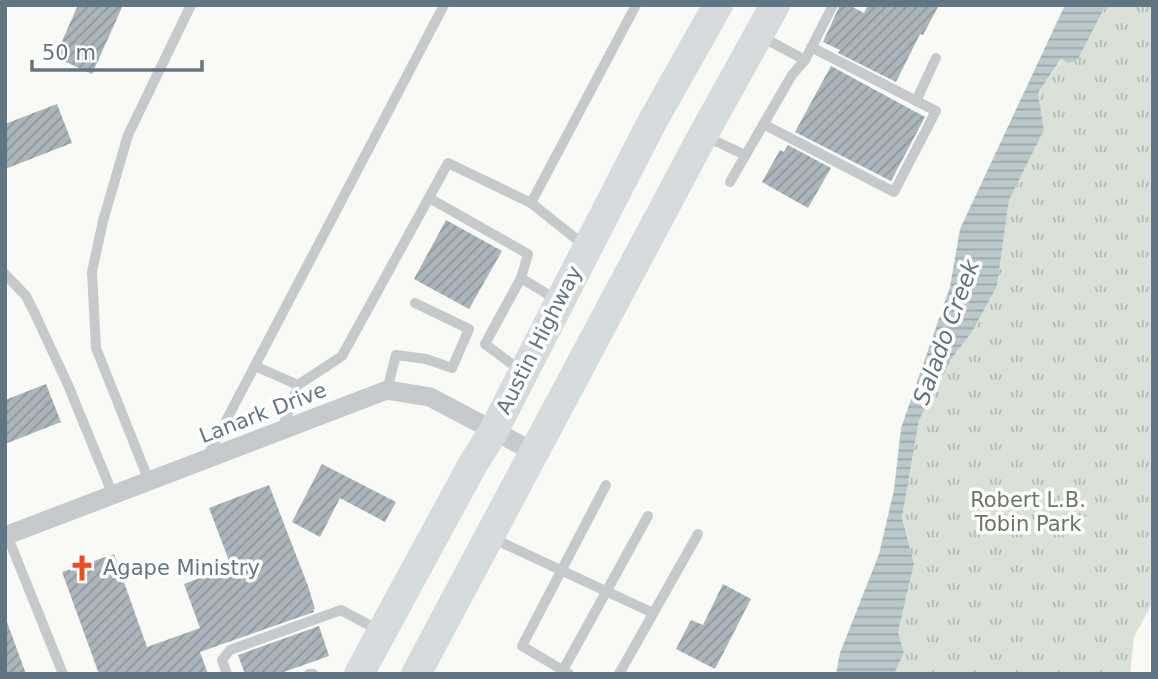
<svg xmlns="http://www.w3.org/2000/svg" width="1158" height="679" font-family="'DejaVu Sans',sans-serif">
<defs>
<pattern id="park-tufts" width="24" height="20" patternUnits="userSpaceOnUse" patternTransform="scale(1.75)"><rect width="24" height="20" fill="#dae1d7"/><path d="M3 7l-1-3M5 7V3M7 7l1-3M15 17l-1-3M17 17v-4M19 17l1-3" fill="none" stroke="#b4bbb4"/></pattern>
<pattern id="water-rules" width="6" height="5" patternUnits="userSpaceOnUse" patternTransform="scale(1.75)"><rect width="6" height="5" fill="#bcc9cc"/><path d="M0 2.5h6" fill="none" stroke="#9ca8ab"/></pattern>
<pattern id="building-hatch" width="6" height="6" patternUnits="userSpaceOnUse" patternTransform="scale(1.75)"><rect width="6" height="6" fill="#acb5bb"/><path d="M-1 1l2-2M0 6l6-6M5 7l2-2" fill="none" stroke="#8f989d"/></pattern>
</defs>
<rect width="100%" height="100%" fill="#f9f9f6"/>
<!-- park -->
<path fill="url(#park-tufts)" d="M 1106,5 L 1153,5 L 1153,602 L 1134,637 L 1130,674 L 894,674 L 904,653 L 898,632 L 914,564 L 902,518 L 919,420 L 952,358 L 972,332 L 997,286 L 1009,200 L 1044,130 L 1038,93 L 1062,59 L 1078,59 Z"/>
<!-- water -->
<path fill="url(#water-rules)" d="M 1065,5 L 1106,5 L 1078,59 L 1069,63 L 1061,59 L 1038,93 L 1044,130 L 1009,200 L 997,286 L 972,332 L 952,358 L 919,420 L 902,518 L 914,564 L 898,632 L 904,653 L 894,674 L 836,674 L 840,653 L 879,554 L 894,490 L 901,428 L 950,287 L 960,229 Z"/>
<!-- building -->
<g fill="url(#building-hatch)">
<path d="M 78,5 L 123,5 L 92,74 L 55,57 Z"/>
<path d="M 840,5 L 849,5 L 864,13 L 868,5 L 939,5 L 923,35 L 920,34 L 896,82 L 838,53 L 840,50 L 823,42 Z"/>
<path d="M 831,66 L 925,117 L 891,181 L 795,132 Z"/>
<path d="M 57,104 L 72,143 L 5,169 L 5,124 Z"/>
<path d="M 788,145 L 831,168 L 808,208 L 762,182 L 780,150 L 784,152 Z"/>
<path d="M 446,220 L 502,251 L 469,309 L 414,279 Z"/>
<path d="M 46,384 L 61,422 L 5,444 L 5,400 Z"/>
<path d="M 322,464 L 396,502 L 385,522 L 340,498 L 320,537 L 292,522 Z"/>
<path d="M 269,485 L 308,586 L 315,609 L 313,609 L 314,612 L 200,652 L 208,674 L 99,674 L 62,572 L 114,554 L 147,647 L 200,628 L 184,584 L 231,566 L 209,508 Z"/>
<path d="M 723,584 L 751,599 L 715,669 L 676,649 L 691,620 L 703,625 Z"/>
<path d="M 7,622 L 26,674 L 5,674 L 5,623 Z"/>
<path d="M 319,626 L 329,656 L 278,674 L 245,674 L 238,655 Z"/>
</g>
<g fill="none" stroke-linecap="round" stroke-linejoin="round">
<!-- service -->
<g stroke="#c6cacd" stroke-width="10">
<path d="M 762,37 L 805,60"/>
<path d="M 916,101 L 936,58"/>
<path d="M 763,124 L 894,192 L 936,111 L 811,47"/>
<path d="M 707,137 L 745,155"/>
<path d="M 730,182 L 792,75 L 805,60 L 833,5"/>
<path d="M 429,198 L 528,254 L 521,278 L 485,344 L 521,371"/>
<path d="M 531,203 L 636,5"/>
<path d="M 5,274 L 26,296 L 35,314 L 68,385 L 113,495"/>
<path d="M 521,278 L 557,300"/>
<path d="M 255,366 L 298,385"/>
<path d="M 387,390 L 396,355 L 426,359 L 452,368 L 469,329 L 415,303"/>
<path d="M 282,429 L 298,385 L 342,356 L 448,163 L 531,203 L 584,245"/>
<path d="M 207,457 L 444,5"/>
<path d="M 149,481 L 96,348 L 92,272 L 103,221 L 128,135 L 191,5"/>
<path d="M 7,535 L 63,674"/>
<path d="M 492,538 L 653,613"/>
<path d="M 563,670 L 648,516"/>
<path d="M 227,674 L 222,660 L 230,650 L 341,610 L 380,631"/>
<path d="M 309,674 L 313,674"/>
<path d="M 569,674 L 522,646 L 606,485"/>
<path d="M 619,674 L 698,534"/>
</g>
<!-- minor -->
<path stroke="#c6cacd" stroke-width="19" d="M 5,536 L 387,390 L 430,397 L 534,452"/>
<!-- primary -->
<g stroke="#d6dbde" stroke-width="30">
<path d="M 359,674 L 473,464 L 493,432 L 651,124 L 718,5"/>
<path d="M 416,674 L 703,135 L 775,5"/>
</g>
</g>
<!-- icons -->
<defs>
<g id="church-bare" transform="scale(2.1)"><path d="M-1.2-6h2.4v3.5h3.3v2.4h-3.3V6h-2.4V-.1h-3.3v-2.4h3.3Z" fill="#ec4e23" stroke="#fff" stroke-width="2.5" paint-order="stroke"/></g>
</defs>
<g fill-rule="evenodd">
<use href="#church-bare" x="82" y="568"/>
</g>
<g text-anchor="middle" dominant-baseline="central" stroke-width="7" stroke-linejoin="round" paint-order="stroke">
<!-- street labels -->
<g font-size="21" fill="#627582" stroke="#fff">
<text transform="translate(539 340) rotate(-63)">Austin Highway</text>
<text transform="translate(263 413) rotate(-21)">Lanark Drive</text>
</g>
<!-- park labels -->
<g font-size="21" fill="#667a61" stroke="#fff">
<text x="1028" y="500">Robert L.B.<tspan x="1028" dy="24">Tobin Park</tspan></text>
</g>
<!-- poi labels -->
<g font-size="21" fill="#627582" stroke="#fff" text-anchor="start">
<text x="103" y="568">Agape Ministry</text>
</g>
<!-- water labels -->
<g font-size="23" font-style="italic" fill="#5d757c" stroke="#fff">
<text transform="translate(946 332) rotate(-70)">Salado Creek</text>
</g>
</g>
<!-- border -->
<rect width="1158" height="679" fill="none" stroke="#627582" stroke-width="14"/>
<!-- scale -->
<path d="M32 60v10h170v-10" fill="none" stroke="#627582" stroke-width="3.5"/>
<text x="42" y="60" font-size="21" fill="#627582" stroke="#ffffff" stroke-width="5" paint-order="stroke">50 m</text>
</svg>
